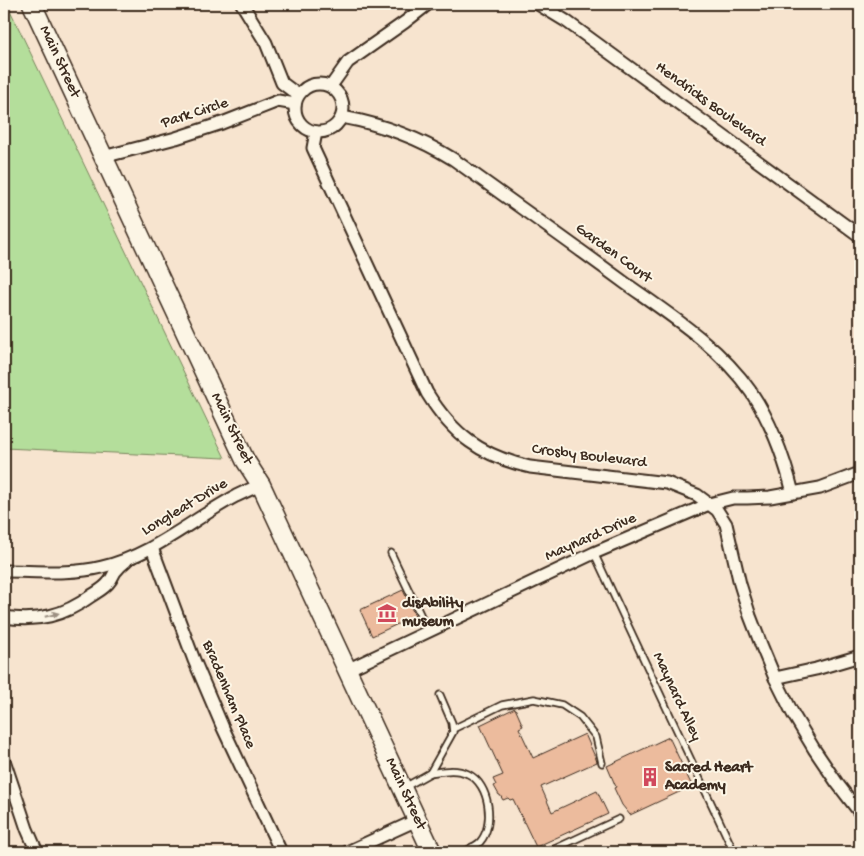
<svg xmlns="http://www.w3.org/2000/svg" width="864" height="856" font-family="'Gochi Hand',sans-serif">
<rect width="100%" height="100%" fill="#f7e4cf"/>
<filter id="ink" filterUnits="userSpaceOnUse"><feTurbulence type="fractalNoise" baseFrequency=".02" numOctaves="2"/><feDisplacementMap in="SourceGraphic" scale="10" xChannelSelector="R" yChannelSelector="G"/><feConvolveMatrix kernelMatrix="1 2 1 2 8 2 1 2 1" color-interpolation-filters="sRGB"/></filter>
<g filter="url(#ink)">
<!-- green -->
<path fill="#b4de9b" stroke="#78845c" d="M 4,4 L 7,4 L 225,458 L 4,448 Z"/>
<!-- building -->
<g fill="#ecbb9d" stroke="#3b2a1e">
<path d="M 403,590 L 415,616 L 372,636 L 360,610 Z"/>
<path d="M 515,708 L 523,726 L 519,728 L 533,758 L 585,734 L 596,759 L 597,762 L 541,787 L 552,812 L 597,791 L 608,814 L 536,847 L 513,799 L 510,800 L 508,798 L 503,800 L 500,795 L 499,795 L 494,786 L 496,785 L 493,779 L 503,775 L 480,725 Z"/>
<path d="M 669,737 L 692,786 L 630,815 L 622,805 L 614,788 L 616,787 L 607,766 Z"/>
</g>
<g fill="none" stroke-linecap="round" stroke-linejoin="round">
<!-- lane casing -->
<g stroke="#3b2a1e" stroke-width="9">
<g id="lane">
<path d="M 391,553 L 428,631"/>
<path d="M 594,553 L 734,852"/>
<path d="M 453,729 L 502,705 L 534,699 L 562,705 L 580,717 L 596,737 L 602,763"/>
<path d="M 430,773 C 443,771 456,768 468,774 C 490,784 495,825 480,842 C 476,846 469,849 464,852"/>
<path d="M 405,787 L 430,773 L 453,732 L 452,723 L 440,695"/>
<path d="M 472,847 L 483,852"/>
<path d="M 548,852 L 619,819"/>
</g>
</g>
<!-- street casing -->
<g stroke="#3b2a1e" stroke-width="15">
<g id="street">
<path d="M 242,4 L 266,43 L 282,83 L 298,95"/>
<path d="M 538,4 L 566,21 L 860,236"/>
<circle cx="319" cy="108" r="24"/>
<path d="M 331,86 L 348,62 L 405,22 L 428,4"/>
<path d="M 342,117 C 380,124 419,138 453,159 C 510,200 568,241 625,283 C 670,315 719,346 751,392 C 772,423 784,457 793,493"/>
<path d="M 316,132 L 313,148 L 427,393 C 453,435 481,456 530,467 L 667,483 L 697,495 L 717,510 L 726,524 L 740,584 L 750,616 L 762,647 L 775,678 L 793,714 L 814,749 L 837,783 L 860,813"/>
<path d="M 103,157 L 176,138 L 222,123 L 278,101 L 295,104"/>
<path d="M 152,548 L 194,660 L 223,728 L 281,852"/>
<path d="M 4,571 C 36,571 70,575 102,567 C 153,555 191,520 236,496 C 244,492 253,488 261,485"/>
<path d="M 4,617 C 37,622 64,616 91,596 C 97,592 105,588 109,582 C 112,579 113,575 115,572 C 118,568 122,564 126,561"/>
<path d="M 347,670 L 594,553 L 709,504 L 733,498 L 747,498 L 770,497 L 820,488 L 860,473"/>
<path d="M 775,678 L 816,669 L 860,656"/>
<path d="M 4,760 L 27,829 L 37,852"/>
<path d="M 347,852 L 417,820"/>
</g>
</g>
<!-- primary casing -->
<g stroke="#3b2a1e" stroke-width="21">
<path id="primary" d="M 32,4 L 245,460 L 261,485 L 432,852"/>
</g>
<!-- lane -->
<use href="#lane" stroke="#fcf5e5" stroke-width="5.5"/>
<!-- street -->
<use href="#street" stroke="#fcf5e5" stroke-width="11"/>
<!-- primary -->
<use href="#primary" stroke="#fcf5e5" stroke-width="18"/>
</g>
<!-- one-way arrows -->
<defs><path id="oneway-solid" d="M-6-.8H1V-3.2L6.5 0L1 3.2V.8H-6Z" transform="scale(1.25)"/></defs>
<use fill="#9c9082" href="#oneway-solid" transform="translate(52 615) rotate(-14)"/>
</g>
<!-- icons -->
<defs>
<g id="museum-bare" transform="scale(1.5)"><path d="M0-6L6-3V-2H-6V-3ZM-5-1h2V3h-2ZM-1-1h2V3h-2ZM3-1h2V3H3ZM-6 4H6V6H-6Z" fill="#d1495b" stroke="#fcf5e5" stroke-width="2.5" paint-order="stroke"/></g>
<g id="building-bare" transform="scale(1.5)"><path d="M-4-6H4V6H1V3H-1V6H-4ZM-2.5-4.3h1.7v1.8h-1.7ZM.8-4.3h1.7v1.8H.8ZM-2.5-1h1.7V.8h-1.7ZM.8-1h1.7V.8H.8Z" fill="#d1495b" stroke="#fcf5e5" stroke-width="2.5" paint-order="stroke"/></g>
</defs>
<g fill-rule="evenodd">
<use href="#museum-bare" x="387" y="613"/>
<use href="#building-bare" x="650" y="777"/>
</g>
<g text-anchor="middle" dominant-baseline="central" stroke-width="4" stroke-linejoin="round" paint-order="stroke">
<!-- street labels -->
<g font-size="16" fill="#3b2a1e" stroke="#fcf5e5">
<text transform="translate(59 62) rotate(65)">Main Street</text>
<text transform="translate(710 105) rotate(36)">Hendricks Boulevard</text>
<text transform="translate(195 114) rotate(-18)">Park Circle</text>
<text transform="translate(613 254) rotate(36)">Garden Court</text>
<text transform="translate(231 429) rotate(64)">Main Street</text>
<text transform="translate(589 457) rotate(7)">Crosby Boulevard</text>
<text transform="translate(185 508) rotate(-31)">Longleat Drive</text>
<text transform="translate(591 538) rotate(-24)">Maynard Drive</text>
<text transform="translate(228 695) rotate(67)">Bradenham Place</text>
<text transform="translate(676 697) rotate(65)">Maynard Alley</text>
<text transform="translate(405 794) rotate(65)">Main Street</text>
</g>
<!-- poi labels -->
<g font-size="16" font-weight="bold" fill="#3b2a1e" stroke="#fcf5e5" text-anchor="start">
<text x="402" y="604">disAbility<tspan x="402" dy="18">museum</tspan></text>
<text x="665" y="768">Sacred Heart<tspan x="665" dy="18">Academy</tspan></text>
</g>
</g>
<!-- margin -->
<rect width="864" height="856" fill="none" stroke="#fcf5e5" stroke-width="20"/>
<rect x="10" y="10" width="844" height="836" fill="none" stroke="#3b2a1e" stroke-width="2" filter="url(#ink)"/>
</svg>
